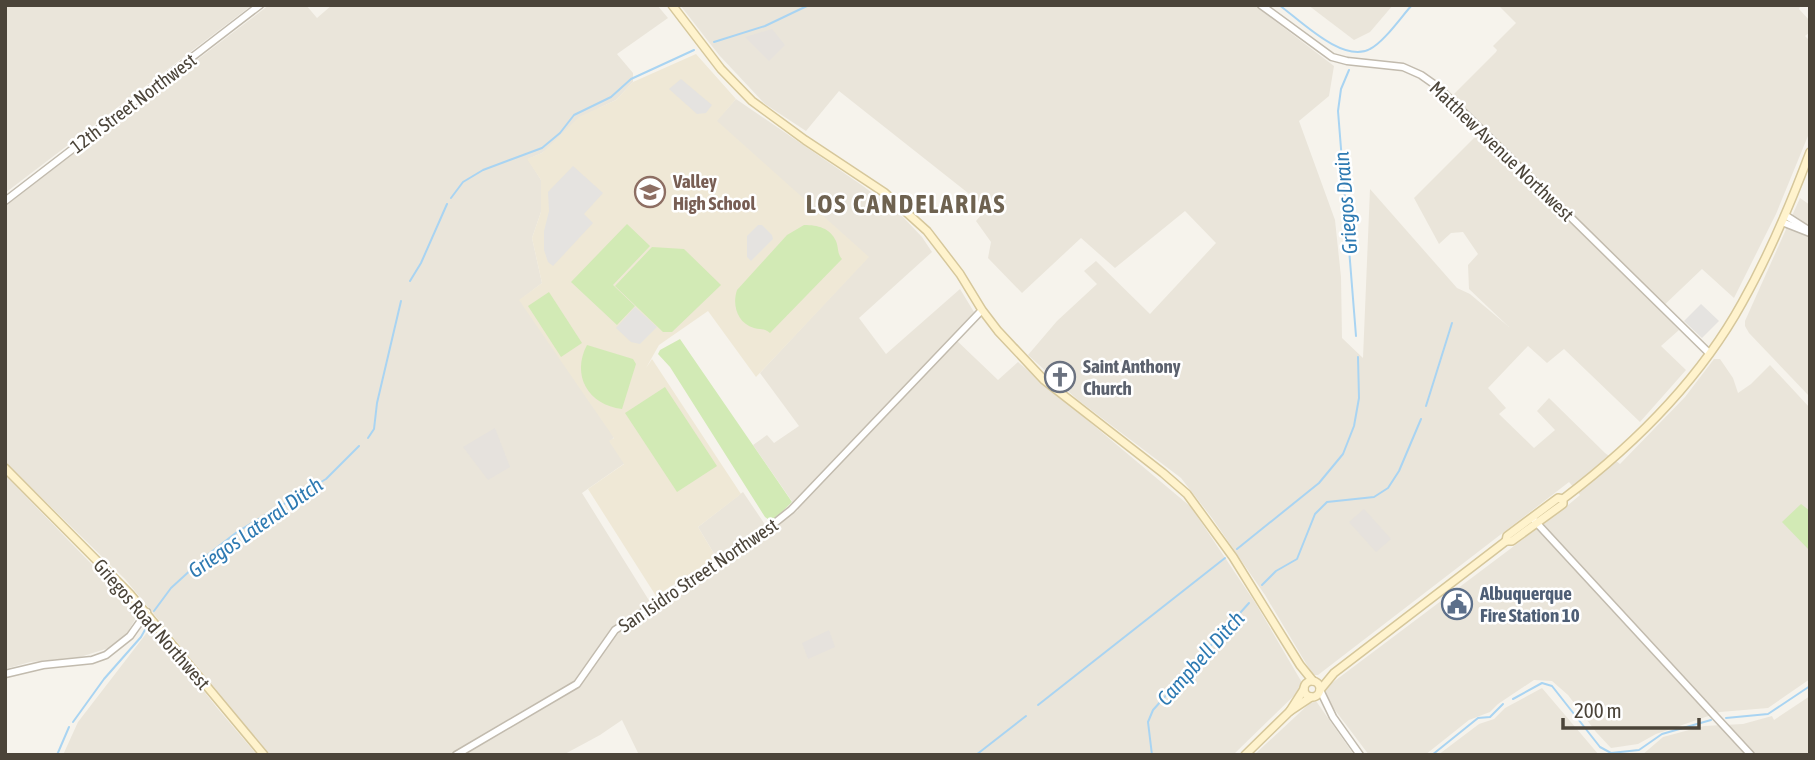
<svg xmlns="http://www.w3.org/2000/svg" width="1815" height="760" font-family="'Asap Condensed',sans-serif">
<rect width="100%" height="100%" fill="#f6f3ec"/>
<!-- residential -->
<g fill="#eae5da">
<path d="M 5,5 L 252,5 L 5,193 Z"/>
<path d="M 269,5 L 306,5 L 317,18 L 332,5 L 657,5 L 668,18 L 617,54 L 633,73 L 633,82 L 616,100 L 599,108 L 542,153 L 528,159 L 541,180 L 541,212 L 532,238 L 542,283 L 520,300 L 614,437 L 610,442 L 625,463 L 582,493 L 650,602 L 655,606 L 722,567 L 698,527 L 743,492 L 770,532 L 798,510 L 753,445 L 767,435 L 774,443 L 799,426 L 760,373 L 868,257 L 716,121 L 736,99 L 863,186 L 901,215 L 922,237 L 932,252 L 859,318 L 886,354 L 960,289 L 974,312 L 953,337 L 998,380 L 1018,362 L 1191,507 L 1256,604 L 1304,686 L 1233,755 L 639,755 L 622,720 L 600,735 L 563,755 L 270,755 L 125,579 L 5,462 L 5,206 Z"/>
<path d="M 680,5 L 1254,5 L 1334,66 L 1329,96 L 1299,121 L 1335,220 L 1341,277 L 1342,338 L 1363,358 L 1370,189 L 1457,288 L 1470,294 L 1509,327 L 1469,289 L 1468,265 L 1478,254 L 1463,232 L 1451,233 L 1439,244 L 1414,198 L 1485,127 L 1453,95 L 1496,52 L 1497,50 L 1493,46 L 1516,23 L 1498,5 L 1801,5 L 1799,9 L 1810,21 L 1810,32 L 1805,36 L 1810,41 L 1810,131 L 1776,214 L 1734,298 L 1702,269 L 1659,310 L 1679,330 L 1661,346 L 1686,370 L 1640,422 L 1564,349 L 1547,363 L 1528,346 L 1488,388 L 1506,408 L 1499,414 L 1534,448 L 1555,430 L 1537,411 L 1549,398 L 1605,453 L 1620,464 L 1685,397 L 1714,359 L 1720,359 L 1733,378 L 1738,393 L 1751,384 L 1770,365 L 1810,408 L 1810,679 L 1768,708 L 1720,712 L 1656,734 L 1638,744 L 1611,748 L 1596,732 L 1568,695 L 1552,681 L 1534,680 L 1498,704 L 1490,712 L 1469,720 L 1425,755 L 1369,755 L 1322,693 L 1324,689 L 1567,506 L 1580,495 L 1569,482 L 1318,675 L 1313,675 L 1265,595 L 1212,518 L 1181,478 L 1078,400 L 1028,355 L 1057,321 L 1097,284 L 1084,271 L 1096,261 L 1150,314 L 1216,243 L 1185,211 L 1115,268 L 1081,238 L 1022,293 L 988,258 L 991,242 L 976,221 L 987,208 L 839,91 L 806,131 L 765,104 L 719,55 Z"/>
<path d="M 1308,5 L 1393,5 L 1370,32 L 1354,40 Z"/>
<path d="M 1800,198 L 1810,205 L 1810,397 L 1749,333 L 1745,326 L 1745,321 Z"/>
<path d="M 5,475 L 133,607 L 137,616 L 126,635 L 112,647 L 80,657 L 30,662 L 5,669 Z"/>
<path d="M 152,626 L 218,709 L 257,755 L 63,755 L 78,722 Z"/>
<path d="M 1542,688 L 1599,755 L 1438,755 L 1479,724 L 1494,719 L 1505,708 Z"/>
<path d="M 1810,696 L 1810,755 L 1642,755 L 1663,737 L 1704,726 L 1743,724 L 1772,716 L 1774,720 Z"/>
<path d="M 1316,701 L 1354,755 L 1254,755 L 1310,703 Z"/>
</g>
<!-- industrial -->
<g fill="#e6e2dd">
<path d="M 772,29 L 785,45 L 769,61 L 745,37 Z"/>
<path d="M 495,428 L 510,467 L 488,480 L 463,447 Z"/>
<path d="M 1364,509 L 1391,539 L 1376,552 L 1349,522 Z"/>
<path d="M 829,630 L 835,647 L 808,659 L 802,643 Z"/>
</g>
<!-- education -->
<path fill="#efe8d6" d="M 696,54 L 736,99 L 717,121 L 869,257 L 756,377 L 708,311 L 659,345 L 646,368 L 652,359 L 741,494 L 698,527 L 716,557 L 656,596 L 588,489 L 624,464 L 609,441 L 614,438 L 519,300 L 542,283 L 532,238 L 541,212 L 541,180 L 527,159 L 542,153 L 579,117 L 616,100 L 633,82 Z"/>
<!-- green -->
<g fill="#d2eab5">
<path d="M 627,224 L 650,246 L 613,285 L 635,306 L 617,325 L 571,282 Z"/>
<path d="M 804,225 C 818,225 830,228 836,241 C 839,249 837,253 842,259 L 770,333 C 764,328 762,330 754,328 C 737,323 732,305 737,290 L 787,235 Z"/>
<path d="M 652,247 L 684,249 L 721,285 L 672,332 L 663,332 L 615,286 Z"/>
<path d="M 549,292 L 582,343 L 561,357 L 528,306 Z"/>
<path d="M 680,339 L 792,502 L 772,522 L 765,517 L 670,367 L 658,354 L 660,350 Z"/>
<path d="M 587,345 L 633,359 L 636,364 L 622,409 C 588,405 571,375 587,345 Z"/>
<path d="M 665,387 L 717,466 L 677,492 L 625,413 Z"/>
<path d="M 1801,504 L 1810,511 L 1810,551 L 1782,522 Z"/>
</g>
<!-- parking -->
<g fill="#e5e3e0">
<path d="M 681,79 L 712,105 L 706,113 L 697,114 L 669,89 Z"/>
<path d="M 573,166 L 603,193 L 584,214 L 593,223 L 553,266 L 548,262 L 544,250 L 544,231 L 549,211 L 548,192 Z"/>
<path d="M 758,225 L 762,225 L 772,235 L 773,239 L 751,261 L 747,257 L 747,236 Z"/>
<path d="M 1701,304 L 1719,321 L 1702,338 L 1684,321 Z"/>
<path d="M 635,307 L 657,327 L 640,344 L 631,342 L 616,328 Z"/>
</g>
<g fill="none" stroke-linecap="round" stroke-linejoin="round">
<!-- stream -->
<g stroke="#a9d4f2" stroke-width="2">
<path d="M 1279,5 C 1300,20 1343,64 1370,49 C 1384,42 1401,17 1412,5"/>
<path d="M 714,42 L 765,26 L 809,5"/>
<path d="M 1349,70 L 1341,89 L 1338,111 L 1356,336"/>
<path d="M 451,198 L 463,182 L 483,170 L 542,148 L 560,133 L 574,115 L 611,97 L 631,79 L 694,50"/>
<path d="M 410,281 L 421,263 L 447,204"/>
<path d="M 1426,406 L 1452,323"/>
<path d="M 368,438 L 374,429 L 377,403 L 401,301"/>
<path d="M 1237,549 L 1319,483 L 1343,454 L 1354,426 L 1359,398 L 1358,357"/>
<path d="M 1262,585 L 1276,571 L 1297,559 L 1315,514 L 1327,502 L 1374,497 L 1388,488 L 1399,471 L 1421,419"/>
<path d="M 154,611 L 171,588 L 206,556 L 237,532 L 326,479 L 359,446"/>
<path d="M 1513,699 L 1542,683 L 1552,686 L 1600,747 L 1611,753 L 1639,750 L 1662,734 L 1711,720"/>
<path d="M 1038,705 L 1225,558"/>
<path d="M 1726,718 L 1768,714 L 1810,686"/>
<path d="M 73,722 L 104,679 L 141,637 L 146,628"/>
<path d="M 57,755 L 69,727"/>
<path d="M 976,755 L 1026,716"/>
<path d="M 1152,755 L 1148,722 L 1153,710 L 1249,603"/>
<path d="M 1432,755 L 1478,718 L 1490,717 L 1503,704"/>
</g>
<!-- tertiary casing -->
<g stroke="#c2bbae" stroke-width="9">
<g id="tertiary">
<path d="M 1261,5 L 1332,57 L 1347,61 L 1403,67 L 1421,75 L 1438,87 L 1709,353"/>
<path d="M 5,201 L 260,5"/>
<path d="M 1785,215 L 1810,231"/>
<path d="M 1782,222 L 1810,233"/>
<path d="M 1534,520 L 1751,755"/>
<path d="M 5,674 L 43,665 L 92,660 L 106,655 L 130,636 L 147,612"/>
<path d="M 1320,690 L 1333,717 L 1360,755"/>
<path d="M 456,755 L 577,684 L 615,630 L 746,546 L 791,510 L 982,310"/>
</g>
</g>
<!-- secondary casing -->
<g stroke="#d6c79b" stroke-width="10">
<g id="secondary">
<path d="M 672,5 L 721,69 L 752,101 L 805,140 L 885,193 L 927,231 L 960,274 L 982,310 L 998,331 L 1044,380 L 1163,473 L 1187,494 L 1233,557 L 1300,665 L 1313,681"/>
<path d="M 5,468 L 130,594 L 264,755"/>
<path d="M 1506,541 L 1507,536 L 1558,498 L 1563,499"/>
<circle cx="1312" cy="689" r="8"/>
<path d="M 1320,690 L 1334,673 L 1506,541 L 1512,541 L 1563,504 L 1563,499 C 1634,445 1699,381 1742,303 C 1769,255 1791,203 1810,152"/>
<path d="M 1290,711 L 1304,689"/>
<path d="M 1245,755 L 1290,711 L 1311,697"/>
</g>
</g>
<!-- tertiary -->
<use href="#tertiary" stroke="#fff" stroke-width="6"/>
<!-- secondary -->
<use href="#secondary" stroke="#fff3cd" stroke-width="7"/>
</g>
<!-- icons -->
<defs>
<g id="school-ring" transform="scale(1.575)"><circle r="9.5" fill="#fff" stroke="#8d6e63" stroke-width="1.5"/><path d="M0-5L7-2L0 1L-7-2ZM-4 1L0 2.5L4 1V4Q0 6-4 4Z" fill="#8d6e63"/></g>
<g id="church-ring" transform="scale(1.575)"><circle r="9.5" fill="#fff" stroke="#6b7280" stroke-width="1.5"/><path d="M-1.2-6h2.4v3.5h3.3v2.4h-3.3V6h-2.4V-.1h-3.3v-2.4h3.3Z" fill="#6b7280"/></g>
<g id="civic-ring" transform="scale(1.575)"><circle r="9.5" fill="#fff" stroke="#5c6f8a" stroke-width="1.5"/><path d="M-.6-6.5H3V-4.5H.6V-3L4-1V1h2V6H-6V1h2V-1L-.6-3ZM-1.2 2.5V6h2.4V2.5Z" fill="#5c6f8a"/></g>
</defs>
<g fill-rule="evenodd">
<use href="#school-ring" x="650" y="192"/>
<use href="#church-ring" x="1060" y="377"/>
<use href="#civic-ring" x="1457" y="604"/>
</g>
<g text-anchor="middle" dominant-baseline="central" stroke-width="5" stroke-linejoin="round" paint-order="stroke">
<!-- street labels -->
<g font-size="19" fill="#4b4439" stroke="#fff">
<text transform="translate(133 103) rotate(-37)">12th Street Northwest</text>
<text transform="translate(1502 151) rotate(44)">Matthew Avenue Northwest</text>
<text transform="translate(698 575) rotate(-34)">San Isidro Street Northwest</text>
<text transform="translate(152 624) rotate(49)">Griegos Road Northwest</text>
</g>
<!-- education labels -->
<g font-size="19" font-weight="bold" fill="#785e54" stroke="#fff" text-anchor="start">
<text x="673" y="181">Valley<tspan x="673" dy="22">High School</tspan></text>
</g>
<!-- worship labels -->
<g font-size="19" font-weight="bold" fill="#5b616d" stroke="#fff" text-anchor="start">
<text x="1083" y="366">Saint Anthony<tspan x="1083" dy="22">Church</tspan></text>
</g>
<!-- service labels -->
<g font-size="19" font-weight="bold" fill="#4e5e75" stroke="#fff" text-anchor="start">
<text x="1480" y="593">Albuquerque<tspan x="1480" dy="22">Fire Station 10</tspan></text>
</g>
<!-- water labels -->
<g font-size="21" font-style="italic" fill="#2e7ab2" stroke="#fff">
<text transform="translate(1345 203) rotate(-95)">Griegos Drain</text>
<text transform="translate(255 527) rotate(-35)">Griegos Lateral Ditch</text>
<text transform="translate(1200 658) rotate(-48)">Campbell Ditch</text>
</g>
<!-- district labels -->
<g font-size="26" font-weight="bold" letter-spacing="2" fill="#6e6250" stroke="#fff">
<text x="906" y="204">LOS CANDELARIAS</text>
</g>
</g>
<!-- border -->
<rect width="1815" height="760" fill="none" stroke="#4b4439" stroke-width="14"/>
<!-- scale -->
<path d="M1563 718v10h136v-10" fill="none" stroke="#4b4439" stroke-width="3.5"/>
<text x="1574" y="718" font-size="21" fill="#4b4439" stroke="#ffffff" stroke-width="5" paint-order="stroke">200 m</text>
</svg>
